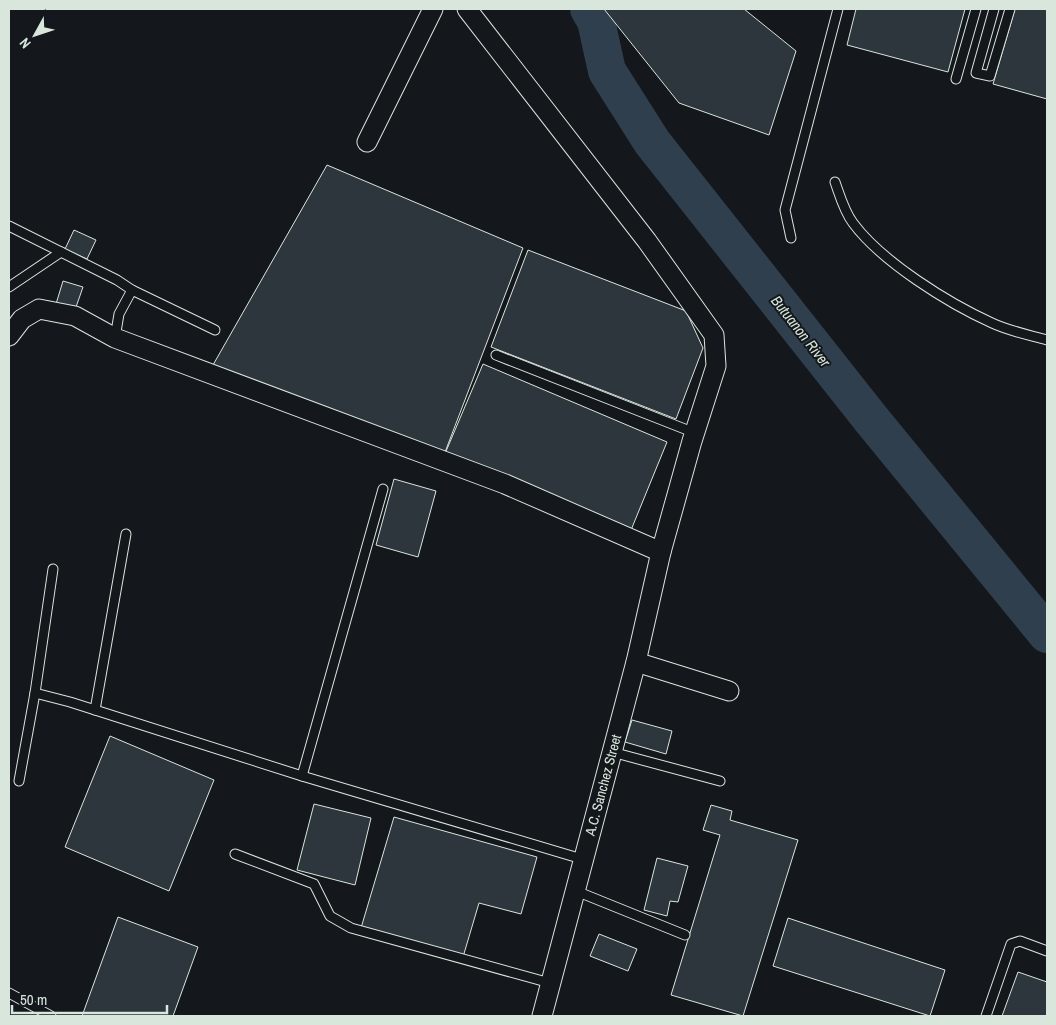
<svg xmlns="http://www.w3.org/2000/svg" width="1056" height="1025" font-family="'Archivo Narrow',sans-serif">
<rect width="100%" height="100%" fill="#14181c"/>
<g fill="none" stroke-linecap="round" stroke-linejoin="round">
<!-- river -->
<path stroke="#2f3f4d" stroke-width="38" d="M 589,9 L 596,21 L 607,71 L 652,142 L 871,419 L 1047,634"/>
</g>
<!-- building -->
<g fill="#2c363c" stroke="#d8e6dc">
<path d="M 604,9 L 744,9 L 796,51 L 769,135 L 679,103 Z"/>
<path d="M 856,9 L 965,9 L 948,72 L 847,45 Z"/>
<path d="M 1015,9 L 1047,9 L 1047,99 L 993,84 Z"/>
<path d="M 327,165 L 523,248 L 442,460 L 209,372 Z"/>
<path d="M 74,230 L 96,240 L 87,259 L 65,249 Z"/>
<path d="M 528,250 L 686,311 L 703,348 L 676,419 L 491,347 Z"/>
<path d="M 63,281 L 83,287 L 75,310 L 56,304 Z"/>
<path d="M 483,364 L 667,442 L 629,535 L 444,456 Z"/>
<path d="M 394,479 L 436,491 L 418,557 L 376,545 Z"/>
<path d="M 632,720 L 672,731 L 666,754 L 625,742 Z"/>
<path d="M 110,736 L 214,780 L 169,891 L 65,847 Z"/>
<path d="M 314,804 L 371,818 L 355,885 L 297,870 Z"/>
<path d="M 711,805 L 732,811 L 730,820 L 798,840 L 743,1016 L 671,995 L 720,835 L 703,830 Z"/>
<path d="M 394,817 L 537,857 L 521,914 L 479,903 L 463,957 L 361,928 Z"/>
<path d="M 657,858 L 688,866 L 678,902 L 670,901 L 667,916 L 644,910 Z"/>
<path d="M 118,917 L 198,947 L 173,1016 L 82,1016 Z"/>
<path d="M 788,918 L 945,970 L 930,1016 L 773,966 Z"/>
<path d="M 599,934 L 637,949 L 628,971 L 590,956 Z"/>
<path d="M 1018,972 L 1047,982 L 1047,1016 L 1002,1016 Z"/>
</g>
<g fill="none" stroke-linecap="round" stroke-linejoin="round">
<!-- service casing -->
<g stroke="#d8e6dc" stroke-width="11">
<g id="service">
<path d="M 994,9 L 976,73 L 990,76 L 1010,9"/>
<path d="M 956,79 L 976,9"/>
<path d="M 835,182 C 840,196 844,211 853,223 C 882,262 948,303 992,323 C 1009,331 1029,335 1047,340"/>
<path d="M 9,226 L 117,280 L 132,290 L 119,314 L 115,338"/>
<path d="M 791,238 L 785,210 L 838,9"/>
<path d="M 9,287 L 61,252"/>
<path d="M 132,290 L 215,330"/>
<path d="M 496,355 L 695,433"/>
<path d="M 35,693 L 70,702 L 302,776 L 582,859"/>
<path d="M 95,710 L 126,534"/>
<path d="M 612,752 L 720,781"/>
<path d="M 302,776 L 383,489"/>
<path d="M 19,781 L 35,693 L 53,569"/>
<path d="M 235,854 L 314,884 L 330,916 L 351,928 L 550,983"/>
<path d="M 576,891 L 685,935"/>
<path d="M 9,993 L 51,1016"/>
<path d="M 986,1016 L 1011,944 L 1020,941 L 1047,951"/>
</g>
</g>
<!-- minor casing -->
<g stroke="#d8e6dc" stroke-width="21">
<g id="minor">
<path d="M 467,9 L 647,241 L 714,335 L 716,366 L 692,441 L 661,552 L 636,662 L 542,1016"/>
<path d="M 367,142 L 433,9"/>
<path d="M 9,336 L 22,319 L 39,309 L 75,316 L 115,338 L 505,484 L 661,552"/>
<path d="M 636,662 L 729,691"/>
</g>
</g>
<!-- service -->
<use href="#service" stroke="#14181c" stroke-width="9"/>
<!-- minor -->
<use href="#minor" stroke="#14181c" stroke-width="19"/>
</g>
<g text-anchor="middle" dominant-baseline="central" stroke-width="4" stroke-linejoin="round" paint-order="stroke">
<!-- street labels -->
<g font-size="14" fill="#d8e6dc" stroke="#14181c">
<text transform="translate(603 785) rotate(-75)">A.C. Sanchez Street</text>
</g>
<!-- water labels -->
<g font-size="15" font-style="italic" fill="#d8e6dc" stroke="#14181c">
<text transform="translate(801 331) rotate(52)">Butuanon River</text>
</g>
</g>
<!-- border -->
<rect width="1056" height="1025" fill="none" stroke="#d8e6dc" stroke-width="20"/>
<!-- north arrow -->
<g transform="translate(35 35) rotate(230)" stroke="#14181c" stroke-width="4" paint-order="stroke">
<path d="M0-4L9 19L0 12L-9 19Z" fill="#d8e6dc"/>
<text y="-8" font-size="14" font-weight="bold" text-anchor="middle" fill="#d8e6dc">N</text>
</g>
<!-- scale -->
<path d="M12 1005v8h155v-8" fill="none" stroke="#d8e6dc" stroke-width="2.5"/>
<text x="20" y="1005" font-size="15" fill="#d8e6dc" stroke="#14181c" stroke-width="4" paint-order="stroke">50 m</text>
</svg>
